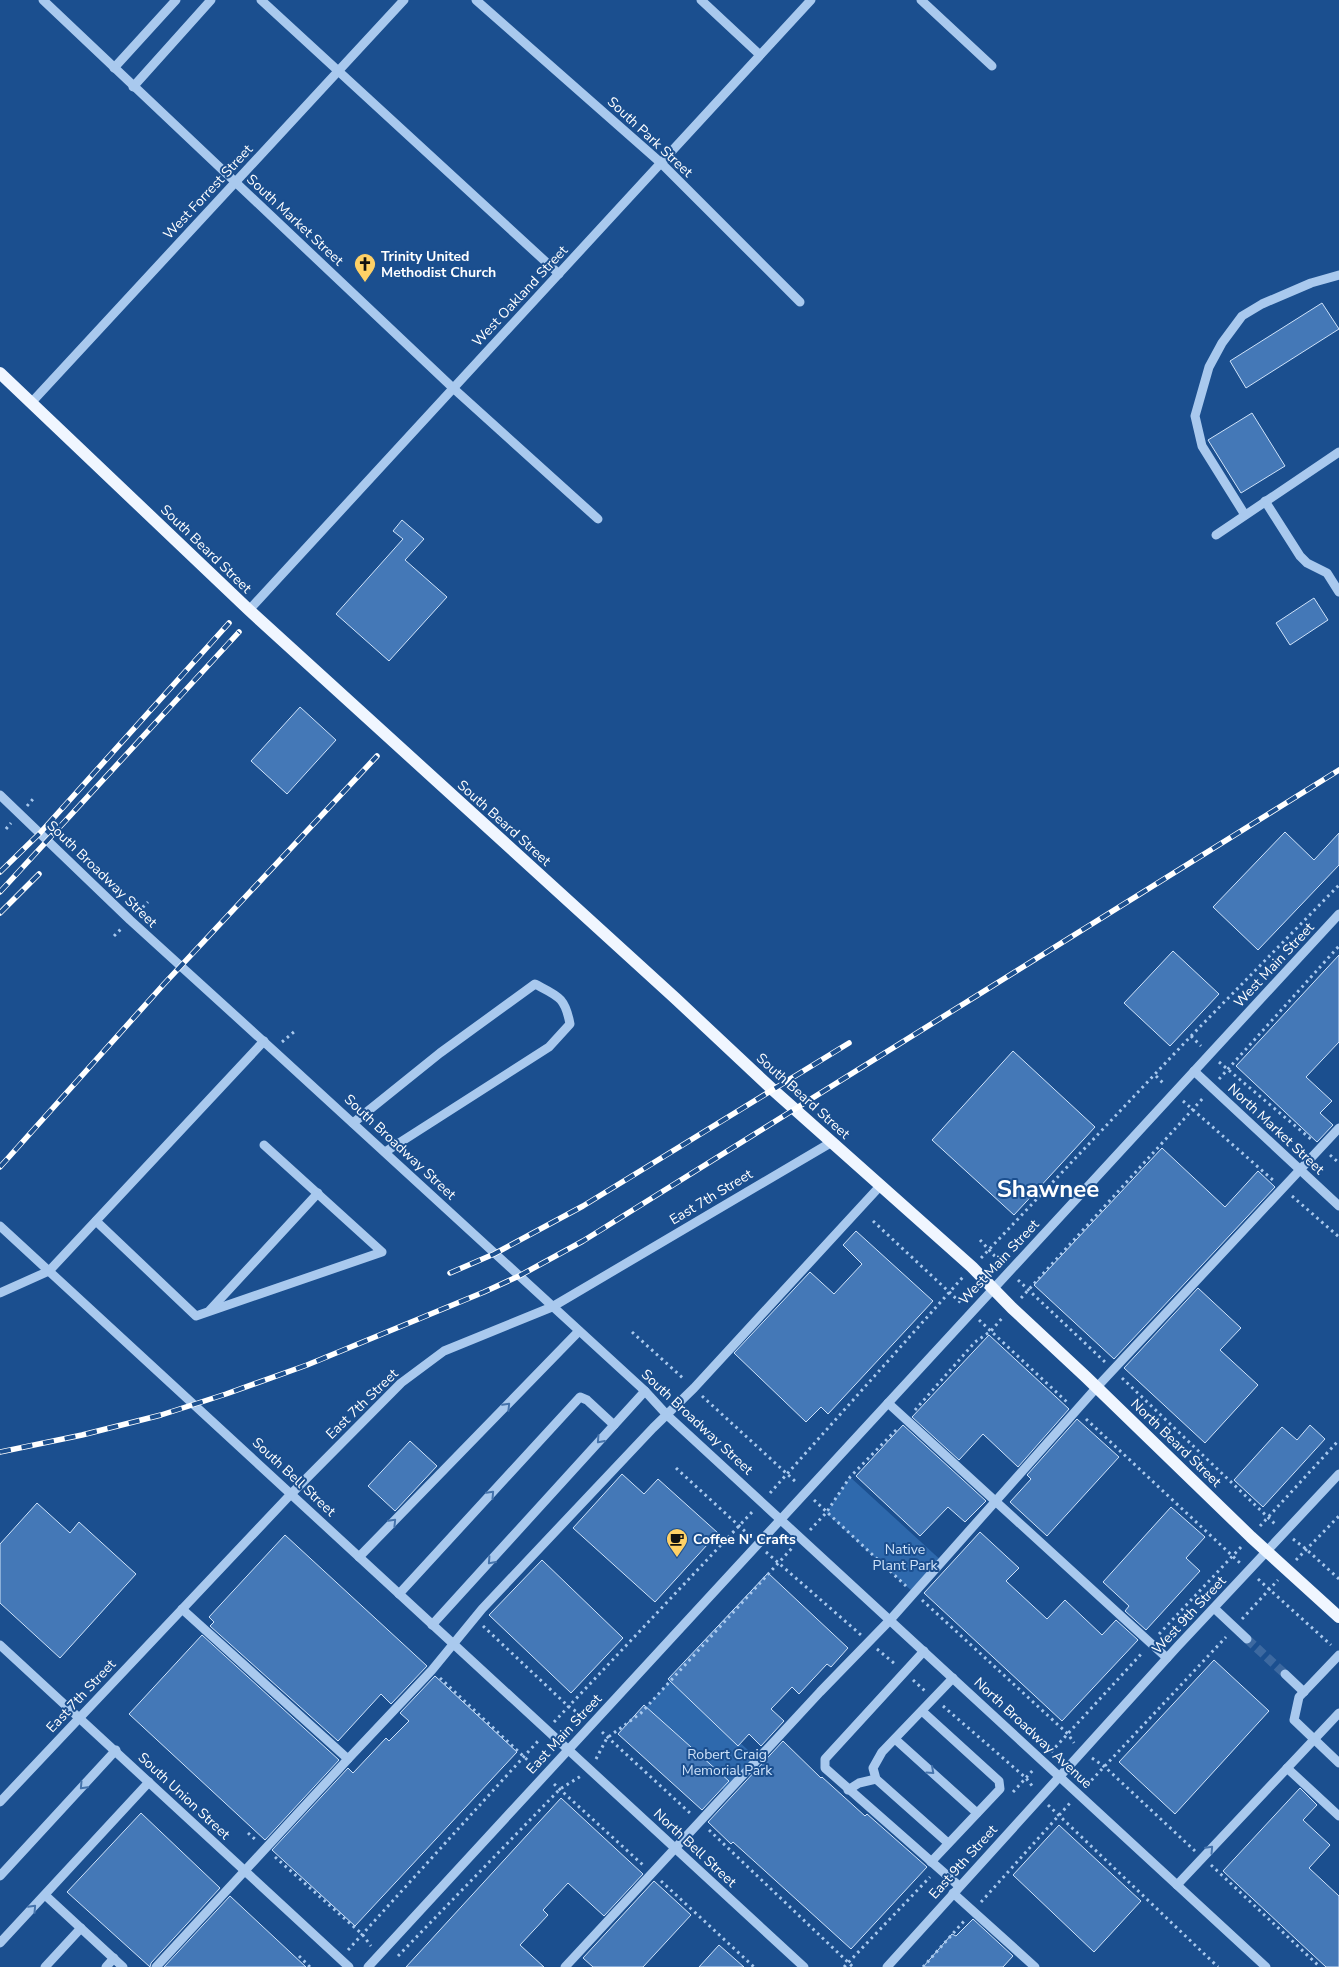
<svg xmlns="http://www.w3.org/2000/svg" width="1339" height="1967" font-family="'Nunito Sans',sans-serif">
<rect width="100%" height="100%" fill="#1b4f8f"/>
<!-- green -->
<g fill="#2e69ad">
<path d="M 850,1477 L 945,1564 L 914,1593 L 826,1513 Z"/>
<path d="M 671,1680 L 759,1760 L 728,1794 L 641,1713 Z"/>
</g>
<!-- building -->
<g fill="#4478b7" stroke="#cfe3fa">
<path d="M 1322,303 L 1339,329 L 1246,388 L 1230,361 Z"/>
<path d="M 1252,413 L 1285,466 L 1241,493 L 1208,440 Z"/>
<path d="M 402,520 L 424,539 L 405,560 L 447,597 L 389,661 L 336,614 L 403,539 L 393,531 Z"/>
<path d="M 1314,598 L 1328,620 L 1290,645 L 1276,623 Z"/>
<path d="M 300,707 L 336,740 L 287,794 L 251,761 Z"/>
<path d="M 1285,832 L 1314,860 L 1339,833 L 1339,865 L 1258,950 L 1213,907 Z"/>
<path d="M 1173,951 L 1219,994 L 1170,1046 L 1124,1003 Z"/>
<path d="M 1339,955 L 1339,1042 L 1306,1077 L 1332,1101 L 1320,1113 L 1333,1125 L 1317,1142 L 1236,1066 Z"/>
<path d="M 1013,1051 L 1095,1127 L 1014,1215 L 932,1140 Z"/>
<path d="M 1162,1148 L 1225,1207 L 1258,1171 L 1275,1187 L 1114,1359 L 1034,1285 Z"/>
<path d="M 856,1231 L 933,1301 L 828,1414 L 821,1407 L 806,1422 L 734,1353 L 810,1272 L 834,1294 L 862,1264 L 843,1245 Z"/>
<path d="M 1198,1288 L 1241,1328 L 1220,1350 L 1258,1385 L 1205,1443 L 1124,1368 Z"/>
<path d="M 989,1335 L 1069,1409 L 1018,1467 L 983,1434 L 959,1460 L 912,1417 Z"/>
<path d="M 1077,1419 L 1119,1457 L 1047,1536 L 1010,1502 L 1031,1479 L 1027,1475 Z"/>
<path d="M 903,1425 L 986,1501 L 965,1522 L 948,1507 L 920,1536 L 856,1476 Z"/>
<path d="M 1310,1425 L 1325,1439 L 1263,1507 L 1234,1480 L 1282,1427 L 1297,1440 Z"/>
<path d="M 410,1441 L 437,1466 L 395,1511 L 368,1486 Z"/>
<path d="M 622,1474 L 644,1494 L 658,1479 L 718,1533 L 655,1602 L 573,1528 Z"/>
<path d="M 37,1503 L 70,1533 L 79,1522 L 136,1574 L 60,1658 L 0,1603 L 0,1544 Z"/>
<path d="M 1171,1507 L 1205,1537 L 1186,1558 L 1200,1571 L 1146,1630 L 1125,1611 L 1129,1606 L 1103,1582 Z"/>
<path d="M 980,1532 L 1019,1568 L 1006,1581 L 1047,1619 L 1065,1600 L 1102,1635 L 1116,1620 L 1138,1640 L 1062,1721 L 924,1593 Z"/>
<path d="M 285,1535 L 427,1666 L 391,1704 L 381,1694 L 338,1741 L 210,1626 L 214,1622 L 209,1617 Z"/>
<path d="M 542,1560 L 623,1638 L 571,1693 L 489,1615 Z"/>
<path d="M 768,1573 L 848,1648 L 831,1667 L 827,1664 L 799,1694 L 792,1687 L 771,1709 L 784,1721 L 761,1746 L 749,1734 L 738,1746 L 668,1679 Z"/>
<path d="M 202,1635 L 339,1760 L 265,1840 L 129,1714 Z"/>
<path d="M 1214,1660 L 1269,1711 L 1175,1814 L 1119,1762 Z"/>
<path d="M 435,1676 L 517,1752 L 355,1926 L 272,1850 L 348,1768 L 353,1773 L 386,1738 L 389,1741 L 409,1721 L 400,1713 Z"/>
<path d="M 644,1705 L 729,1781 L 702,1810 L 618,1734 Z"/>
<path d="M 783,1741 L 821,1778 L 822,1777 L 865,1816 L 867,1814 L 927,1867 L 851,1949 L 733,1842 L 731,1844 L 708,1822 Z"/>
<path d="M 1300,1788 L 1317,1805 L 1303,1820 L 1330,1845 L 1309,1868 L 1339,1896 L 1339,1967 L 1326,1967 L 1223,1871 Z"/>
<path d="M 561,1798 L 643,1874 L 604,1916 L 568,1883 L 543,1910 L 548,1915 L 520,1945 L 544,1967 L 406,1967 Z"/>
<path d="M 141,1813 L 220,1888 L 151,1963 L 150,1967 L 67,1892 Z"/>
<path d="M 1059,1825 L 1141,1901 L 1094,1952 L 1013,1875 Z"/>
<path d="M 654,1881 L 691,1915 L 643,1967 L 593,1967 L 583,1958 Z"/>
<path d="M 230,1896 L 306,1967 L 164,1967 Z"/>
<path d="M 973,1919 L 1013,1956 L 1003,1967 L 923,1967 L 952,1934 L 956,1936 Z"/>
<path d="M 719,1945 L 744,1967 L 699,1967 Z"/>
</g>
<g fill="none" stroke-linecap="round" stroke-linejoin="round">
<!-- minor-tunnel -->
<path stroke="#3d69a0" stroke-width="9" stroke-dasharray="9 4.5" stroke-linecap="butt" d="M 1247,1639 L 1285,1674"/>
<!-- path -->
<g stroke="#a9c9ee" stroke-width="3" stroke-dasharray="2.5 4" stroke-linecap="butt">
<path d="M 27,806 L 33,799"/>
<path d="M 6,829 L 11,823"/>
<path d="M 138,912 L 148,902"/>
<path d="M 114,936 L 121,929"/>
<path d="M 1191,1036 L 1201,1046"/>
<path d="M 282,1042 L 295,1031"/>
<path d="M 1219,1062 L 1312,1140"/>
<path d="M 1156,1076 L 1165,1085"/>
<path d="M 1219,1079 L 1339,946"/>
<path d="M 1183,1101 L 1274,1181"/>
<path d="M 1330,1155 L 1339,1163"/>
<path d="M 1292,1196 L 1339,1237"/>
<path d="M 873,1221 L 962,1304"/>
<path d="M 980,1240 L 1002,1264"/>
<path d="M 981,1258 L 1191,1036 L 1339,885"/>
<path d="M 1018,1280 L 1105,1362"/>
<path d="M 1021,1298 L 1204,1097"/>
<path d="M 979,1320 L 1068,1403"/>
<path d="M 632,1332 L 685,1380"/>
<path d="M 1122,1378 L 1275,1524"/>
<path d="M 702,1396 L 797,1483"/>
<path d="M 915,1410 L 975,1342 L 991,1331 L 1003,1317"/>
<path d="M 1086,1419 L 1240,1563"/>
<path d="M 676,1468 L 749,1535"/>
<path d="M 770,1493 L 963,1277"/>
<path d="M 814,1500 L 906,1586"/>
<path d="M 1260,1526 L 1339,1440"/>
<path d="M 810,1530 L 826,1513 L 850,1477 L 898,1428"/>
<path d="M 1293,1539 L 1306,1549 L 1339,1579"/>
<path d="M 766,1552 L 861,1635"/>
<path d="M 1296,1560 L 1339,1516"/>
<path d="M 1258,1579 L 1331,1645"/>
<path d="M 922,1600 L 1068,1734 L 1074,1743"/>
<path d="M 1242,1619 L 1278,1580"/>
<path d="M 483,1626 L 568,1706 L 584,1717"/>
<path d="M 1159,1634 L 1242,1546"/>
<path d="M 877,1649 L 895,1664"/>
<path d="M 440,1678 L 536,1768"/>
<path d="M 913,1680 L 925,1691"/>
<path d="M 943,1706 L 1026,1778 L 1033,1787"/>
<path d="M 554,1722 L 754,1510"/>
<path d="M 602,1732 L 691,1814"/>
<path d="M 1051,1752 L 1143,1652"/>
<path d="M 1092,1758 L 1105,1767 L 1195,1851"/>
<path d="M 596,1759 L 607,1738 L 641,1713 L 793,1547"/>
<path d="M 554,1784 L 643,1865"/>
<path d="M 1087,1785 L 1226,1637"/>
<path d="M 1013,1792 L 1034,1769"/>
<path d="M 1048,1805 L 1218,1967"/>
<path d="M 709,1830 L 853,1967"/>
<path d="M 248,1833 L 257,1841"/>
<path d="M 275,1857 L 362,1934 L 371,1946"/>
<path d="M 1211,1865 L 1320,1967"/>
<path d="M 661,1881 L 754,1967"/>
<path d="M 981,1902 L 1070,1803"/>
<path d="M 348,1950 L 539,1740"/>
<path d="M 299,1956 L 310,1967"/>
<path d="M 398,1956 L 560,1789 L 581,1776"/>
<path d="M 844,1967 L 930,1877"/>
<path d="M 923,1967 L 965,1920"/>
</g>
<!-- minor -->
<g stroke="#a9c9ee" stroke-width="9">
<path d="M 43,0 L 453,388 L 598,519"/>
<path d="M 261,0 L 559,274"/>
<path d="M 476,0 L 661,163 L 800,302"/>
<path d="M 701,0 L 760,55"/>
<path d="M 921,0 L 992,66"/>
<path d="M 114,68 L 176,0"/>
<path d="M 133,87 L 211,0"/>
<path d="M 31,403 L 404,0"/>
<path d="M 1265,501 L 1300,556 L 1307,563 L 1327,573 L 1339,592"/>
<path d="M 1245,515 L 1202,446 L 1195,416 L 1209,367 L 1222,343 L 1242,316 L 1262,304 L 1311,283 L 1339,275"/>
<path d="M 1216,535 L 1339,452"/>
<path d="M 249,610 L 811,0"/>
<path d="M 0,795 L 130,920 L 273,1050 L 645,1391 L 667,1415 L 1266,1967"/>
<path d="M 1194,1071 L 1339,1206"/>
<path d="M 353,1123 L 440,1053 L 535,984 C 558,996 565,997 570,1024 L 549,1047 L 385,1152"/>
<path d="M 96,1221 L 196,1316 L 382,1252 L 264,1145"/>
<path d="M 0,1226 L 804,1967"/>
<path d="M 0,1293 L 49,1271 L 264,1041"/>
<path d="M 210,1310 L 318,1193"/>
<path d="M 888,1403 L 1167,1658"/>
<path d="M 359,1557 L 579,1331"/>
<path d="M 399,1594 L 580,1397 L 587,1400 L 614,1425"/>
<path d="M 1214,1608 L 1247,1639"/>
<path d="M 182,1609 L 348,1759 L 432,1670 L 482,1609 L 653,1428 L 694,1388 L 881,1185"/>
<path d="M 432,1625 L 645,1391"/>
<path d="M 0,1645 L 349,1967"/>
<path d="M 924,1651 L 825,1759 L 825,1768 L 959,1886"/>
<path d="M 1339,1655 L 1299,1697 L 1294,1720 L 1339,1763"/>
<path d="M 1285,1674 L 1304,1692"/>
<path d="M 922,1711 L 999,1781 L 1000,1789 L 931,1862"/>
<path d="M 895,1739 L 977,1813"/>
<path d="M 1287,1768 L 1339,1816"/>
<path d="M 848,1790 L 859,1783 L 876,1779"/>
<path d="M 0,1802 L 291,1494 L 401,1383 L 444,1351 L 552,1307 L 832,1142"/>
<path d="M 948,1843 L 876,1779 L 873,1768 L 882,1752 L 953,1678"/>
<path d="M 0,1876 L 116,1750"/>
<path d="M 1177,1885 L 1339,1713"/>
<path d="M 953,1893 L 1035,1967"/>
<path d="M 45,1895 L 123,1967"/>
<path d="M 0,1943 L 149,1782"/>
<path d="M 45,1967 L 81,1928"/>
<path d="M 106,1967 L 114,1958"/>
<path d="M 156,1967 L 348,1759"/>
<path d="M 368,1967 L 1339,914"/>
<path d="M 565,1967 L 820,1692 L 890,1620 L 1097,1387 L 1339,1128"/>
<path d="M 887,1967 L 1177,1647 L 1339,1474"/>
</g>
<!-- major -->
<path stroke="#f0f6ff" stroke-width="12" d="M 0,373 L 249,610 L 675,998 L 772,1089 L 972,1267 L 1012,1308 L 1086,1377 L 1251,1537 L 1339,1617"/>
<!-- rail casing -->
<g stroke="#fff" stroke-width="5.5">
<g id="rail">
<path d="M 0,872 L 40,833 L 229,623"/>
<path d="M 0,892 L 239,632"/>
<path d="M 0,913 L 39,874"/>
<path d="M 0,1167 L 164,984 L 377,756"/>
<path d="M 450,1273 L 494,1254 L 583,1206 L 849,1043"/>
<path d="M 0,1452 L 82,1435 L 161,1415 L 226,1394 L 307,1365 L 484,1292 L 519,1276 L 583,1241 L 1339,770"/>
</g>
</g>
<!-- rail -->
<use href="#rail" stroke="#1b4f8f" stroke-width="4" stroke-dasharray="11" stroke-linecap="butt"/>
</g>
<!-- one-way arrows -->
<defs><path id="oneway-chevron" d="M-2-3.5L2.5 0L-2 3.5" fill="none" stroke-width="1.6" stroke-linecap="round" stroke-linejoin="round" transform="scale(1.25)"/></defs>
<g stroke="#4674ac">
<use href="#oneway-chevron" transform="translate(507 1406) rotate(-46)"/>
<use href="#oneway-chevron" transform="translate(600 1440) rotate(132)"/>
<use href="#oneway-chevron" transform="translate(491 1494) rotate(-47)"/>
<use href="#oneway-chevron" transform="translate(393 1522) rotate(-46)"/>
<use href="#oneway-chevron" transform="translate(491 1561) rotate(132)"/>
<use href="#oneway-chevron" transform="translate(931 1771) rotate(42)"/>
<use href="#oneway-chevron" transform="translate(83 1786) rotate(133)"/>
<use href="#oneway-chevron" transform="translate(1210 1849) rotate(-47)"/>
<use href="#oneway-chevron" transform="translate(33 1908) rotate(-47)"/>
</g>
<!-- icons -->
<defs>
<g id="church-pin" transform="scale(1.125)"><path d="M0 17L-7.5 6A9.5 9.5 0 1 1 7.5 6Z" fill="#ffd166" stroke="#1b4f8f"/><path d="M-1.2-6h2.4v3.5h3.3v2.4h-3.3V6h-2.4V-.1h-3.3v-2.4h3.3Z" fill="#111"/></g>
<g id="cafe-pin" transform="scale(1.125)"><path d="M0 17L-7.5 6A9.5 9.5 0 1 1 7.5 6Z" fill="#ffd166" stroke="#1b4f8f"/><path d="M-5.5-4.5H6V0H3Q3 3.5 0 3.5H-2.5Q-5.5 3.5-5.5 0ZM3-3.2v2h1.7v-2ZM-6 4.5H4V6H-6Z" fill="#111"/></g>
</defs>
<g fill-rule="evenodd">
<use href="#church-pin" x="365" y="264"/>
<use href="#cafe-pin" x="677" y="1539"/>
</g>
<g text-anchor="middle" dominant-baseline="central" stroke-width="4" stroke-linejoin="round" paint-order="stroke">
<!-- street labels -->
<g font-size="14" fill="#fff" stroke="#1b4f8f">
<text transform="translate(650 137) rotate(43)">South Park Street</text>
<text transform="translate(208 192) rotate(-47)">West Forrest Street</text>
<text transform="translate(295 220) rotate(43)">South Market Street</text>
<text transform="translate(520 296) rotate(-47)">West Oakland Street</text>
<text transform="translate(206 549) rotate(44)">South Beard Street</text>
<text transform="translate(504 823) rotate(42)">South Beard Street</text>
<text transform="translate(102 874) rotate(44)">South Broadway Street</text>
<text transform="translate(1274 965) rotate(-47)">West Main Street</text>
<text transform="translate(803 1096) rotate(42)">South Beard Street</text>
<text transform="translate(1276 1129) rotate(43)">North Market Street</text>
<text transform="translate(400 1147) rotate(43)">South Broadway Street</text>
<text transform="translate(711 1197) rotate(-31)">East 7th Street</text>
<text transform="translate(999 1262) rotate(-47)">West Main Street</text>
<text transform="translate(362 1404) rotate(-44)">East 7th Street</text>
<text transform="translate(697 1422) rotate(43)">South Broadway Street</text>
<text transform="translate(1176 1443) rotate(44)">North Beard Street</text>
<text transform="translate(294 1477) rotate(43)">South Bell Street</text>
<text transform="translate(1189 1615) rotate(-47)">West 9th Street</text>
<text transform="translate(81 1696) rotate(-47)">East 7th Street</text>
<text transform="translate(1033 1733) rotate(43)">North Broadway Avenue</text>
<text transform="translate(564 1734) rotate(-47)">East Main Street</text>
<text transform="translate(184 1796) rotate(43)">South Union Street</text>
<text transform="translate(695 1848) rotate(43)">North Bell Street</text>
<text transform="translate(963 1862) rotate(-48)">East 9th Street</text>
</g>
<!-- poi labels -->
<g font-size="14" font-weight="bold" fill="#fff" stroke="#1b4f8f" text-anchor="start">
<text x="381" y="256">Trinity United<tspan x="381" dy="16">Methodist Church</tspan></text>
<text x="693" y="1539">Coffee N' Crafts</text>
</g>
<!-- park labels -->
<g font-size="14" fill="#cfe3fa" stroke="#1b4f8f">
<text x="905" y="1549">Native<tspan x="905" dy="16">Plant Park</tspan></text>
<text x="727" y="1754">Robert Craig<tspan x="727" dy="16">Memorial Park</tspan></text>
</g>
<!-- town labels -->
<g font-size="24" font-weight="bold" fill="#fff" stroke="#1b4f8f">
<text x="1048" y="1189">Shawnee</text>
</g>
</g>
</svg>
